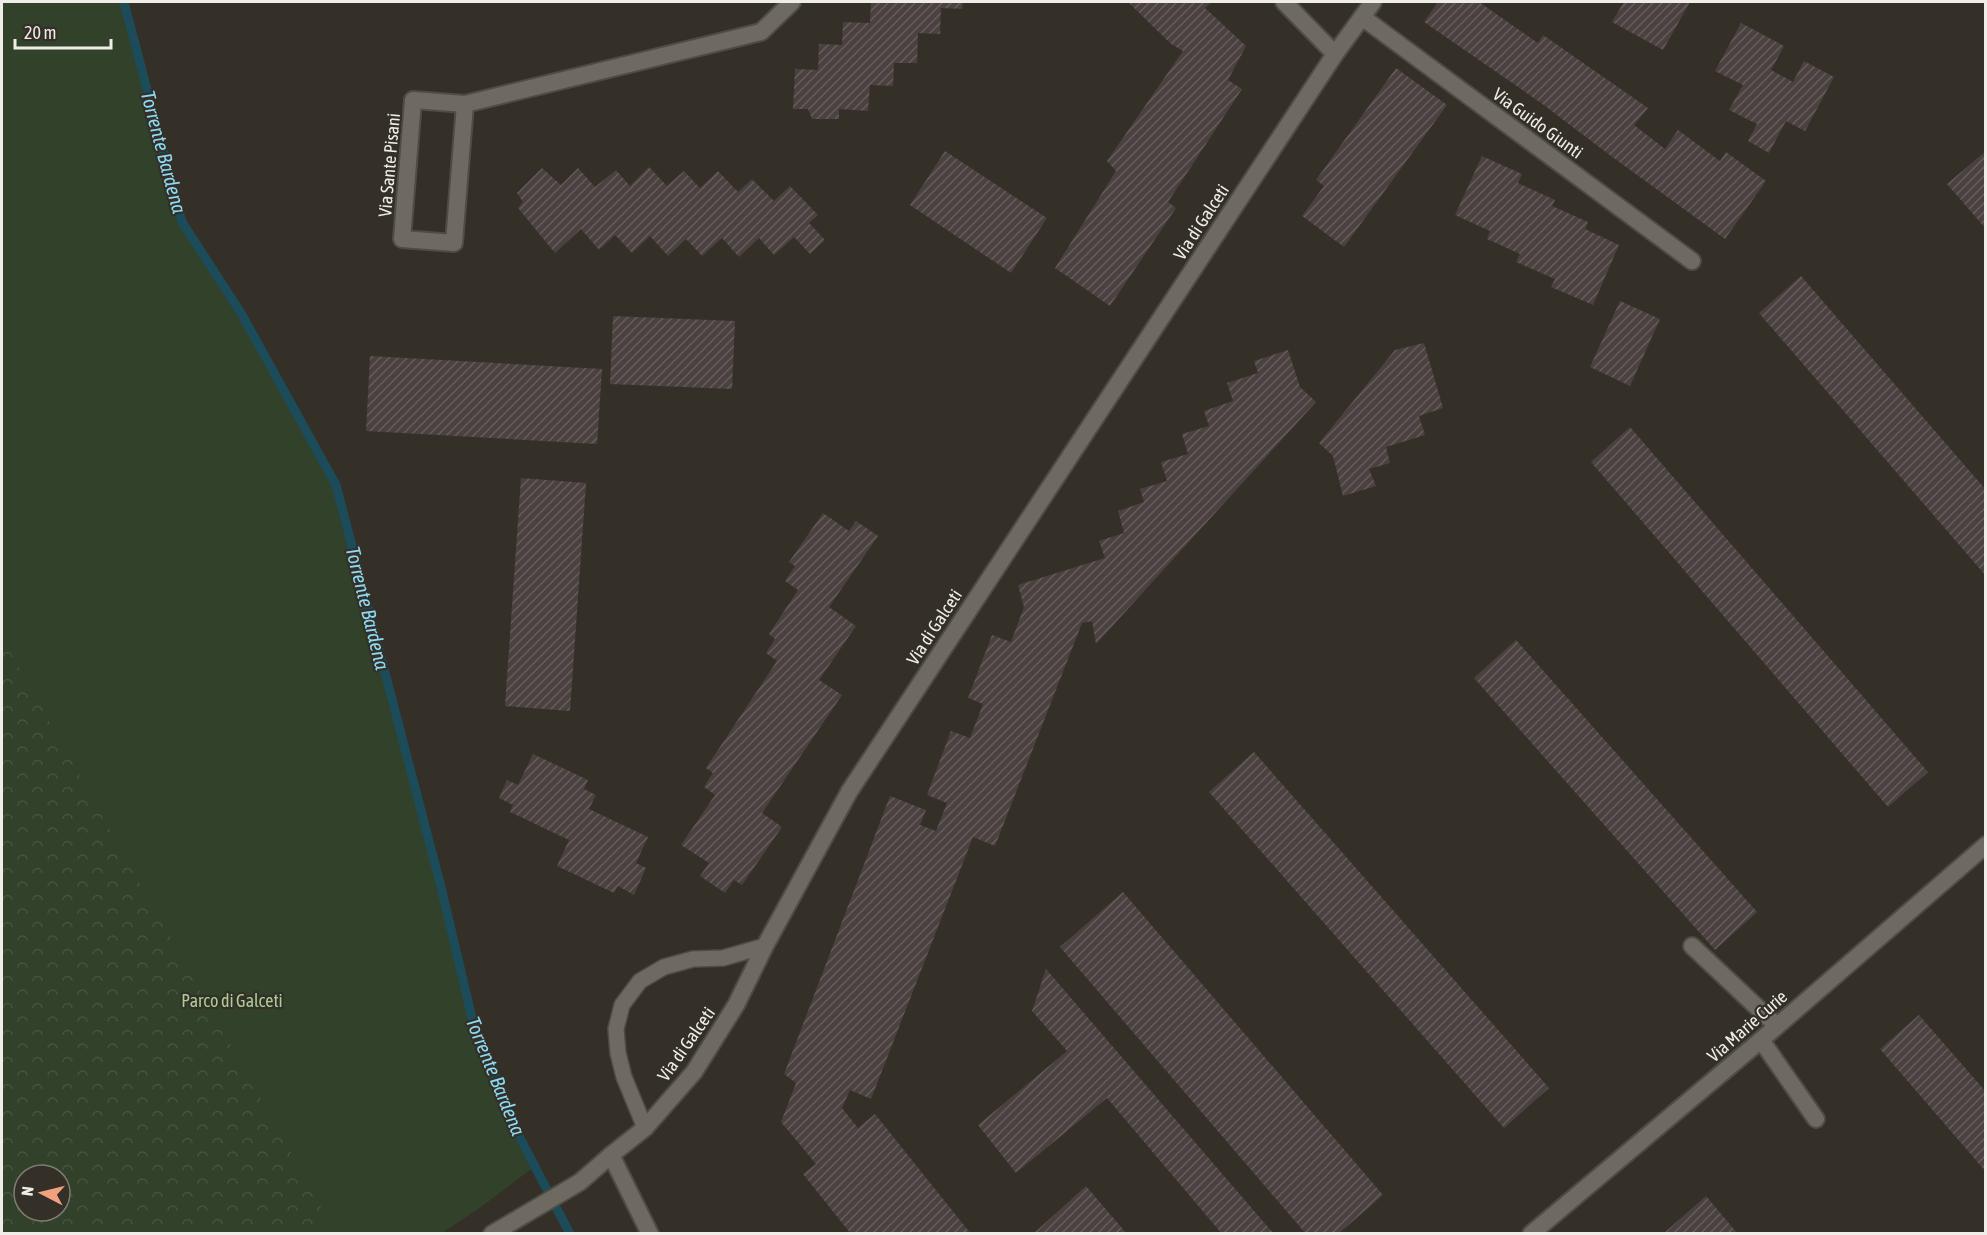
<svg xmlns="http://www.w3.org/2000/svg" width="1987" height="1235" font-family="'Asap Condensed',sans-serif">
<defs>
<pattern id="forest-crowns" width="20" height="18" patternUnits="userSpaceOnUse" patternTransform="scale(1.5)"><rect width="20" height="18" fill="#32412a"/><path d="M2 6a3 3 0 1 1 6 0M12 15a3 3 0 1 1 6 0" fill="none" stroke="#46543f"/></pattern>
<pattern id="building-hatch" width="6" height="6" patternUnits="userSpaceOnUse" patternTransform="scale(1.5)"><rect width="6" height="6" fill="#4b4140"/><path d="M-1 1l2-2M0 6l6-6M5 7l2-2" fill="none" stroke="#655d5c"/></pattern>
</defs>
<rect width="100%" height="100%" fill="#343028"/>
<!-- green -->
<path fill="#32412a" d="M 2,2 L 124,2 L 182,222 L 241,313 L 336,485 L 441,887 L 472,1018 L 518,1134 L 534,1167 L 481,1207 L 442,1233 L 54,1233 L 60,1211 L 60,1175 L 24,1175 L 2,1135 Z"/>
<!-- forest -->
<path fill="url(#forest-crowns)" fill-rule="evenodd" d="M 2,637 L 336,1233 L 2,1233 ZM 24,1175 L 60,1175 L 60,1211 L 24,1211 Z"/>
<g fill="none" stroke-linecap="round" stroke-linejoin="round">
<!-- stream -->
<path stroke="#1c4b5a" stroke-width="9" d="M 124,2 L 182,222 L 241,313 L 336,485 L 441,887 L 472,1018 L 518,1134 L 570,1234"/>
</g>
<!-- building -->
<g fill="url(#building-hatch)">
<path d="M 871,2 L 963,2 L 962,9 L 941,8 L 940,34 L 918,33 L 917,63 L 894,63 L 893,86 L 870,85 L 868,111 L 839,109 L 839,119 L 812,119 L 808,109 L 793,109 L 795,69 L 818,70 L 819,44 L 842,45 L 843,22 L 870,23 Z"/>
<path d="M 1128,2 L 1212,2 L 1205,8 L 1246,46 L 1228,80 L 1242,89 L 1168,202 L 1176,208 L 1110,306 L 1055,268 L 1116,171 L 1107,161 L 1183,51 L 1171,44 Z"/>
<path d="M 1438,2 L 1479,2 L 1538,43 L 1543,35 L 1648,108 L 1634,125 L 1665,149 L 1678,130 L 1720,161 L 1726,152 L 1766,181 L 1725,239 L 1611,156 L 1541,103 L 1424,22 Z"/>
<path d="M 1624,2 L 1690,2 L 1663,50 L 1612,22 Z"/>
<path d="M 1741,23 L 1784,46 L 1771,70 L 1793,82 L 1804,61 L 1834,77 L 1805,131 L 1786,121 L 1769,153 L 1748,141 L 1757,124 L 1729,110 L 1743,85 L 1715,71 Z"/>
<path d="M 1396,68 L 1447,105 L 1344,247 L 1302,216 L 1324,186 L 1316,180 Z"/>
<path d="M 945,151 L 1047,218 L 1011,273 L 910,205 Z"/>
<path d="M 1986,151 L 1986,229 L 1947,184 Z"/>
<path d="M 1482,156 L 1522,174 L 1518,183 L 1555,200 L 1552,206 L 1588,222 L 1585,229 L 1619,245 L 1593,305 L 1551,287 L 1555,279 L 1516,262 L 1520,254 L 1487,239 L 1490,231 L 1455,215 Z"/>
<path d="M 649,167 L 667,186 L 684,171 L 700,188 L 718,171 L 738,192 L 752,179 L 774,201 L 790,186 L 818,215 L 809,223 L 825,240 L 810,254 L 794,237 L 774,255 L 759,238 L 739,257 L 722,238 L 702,256 L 686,239 L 668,256 L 650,236 L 632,253 L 615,235 L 599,250 L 581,229 L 555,253 L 518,208 L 523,202 L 517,193 L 542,168 L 561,185 L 578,168 L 595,187 L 616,170 L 630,186 Z"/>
<path d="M 1801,276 L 1986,490 L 1986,576 L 1759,313 Z"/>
<path d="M 1620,301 L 1660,319 L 1630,386 L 1590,367 Z"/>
<path d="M 613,316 L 735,321 L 732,389 L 610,384 Z"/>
<path d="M 1424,343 L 1443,408 L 1419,416 L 1425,435 L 1386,447 L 1390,463 L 1369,469 L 1376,486 L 1343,496 L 1333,456 L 1319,443 L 1395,350 Z"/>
<path d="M 1288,350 L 1300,387 L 1316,402 L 1096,644 L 1092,621 L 1082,623 L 995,846 L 973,837 L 871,1099 L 850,1090 L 842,1108 L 858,1128 L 875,1114 L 971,1234 L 851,1234 L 803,1174 L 816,1164 L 781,1122 L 796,1083 L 784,1074 L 890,796 L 926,810 L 920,825 L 936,831 L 947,803 L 927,795 L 951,731 L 970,738 L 983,704 L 968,698 L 992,635 L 1011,642 L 1024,607 L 1018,585 L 1105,558 L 1099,541 L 1124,533 L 1118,511 L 1144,502 L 1140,489 L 1167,481 L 1161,462 L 1188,454 L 1182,434 L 1209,426 L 1204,411 L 1233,401 L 1227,383 L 1258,373 L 1254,361 Z"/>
<path d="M 370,356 L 602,369 L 597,444 L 366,431 Z"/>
<path d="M 1630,427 L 1928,772 L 1888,807 L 1591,462 Z"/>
<path d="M 521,478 L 586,483 L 570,711 L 505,706 Z"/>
<path d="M 823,513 L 849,531 L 856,521 L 878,536 L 829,607 L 856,626 L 819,680 L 842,695 L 762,813 L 782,827 L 742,885 L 734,880 L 725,893 L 700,876 L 709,863 L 681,845 L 715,795 L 704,787 L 713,773 L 706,768 L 777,661 L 766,653 L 775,639 L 769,634 L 798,590 L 785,581 L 795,566 L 789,562 Z"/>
<path d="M 1516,640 L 1757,912 L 1715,950 L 1474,678 Z"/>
<path d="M 1254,752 L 1549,1088 L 1504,1128 L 1209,792 Z"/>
<path d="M 533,754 L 588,780 L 584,789 L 596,795 L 589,809 L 648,837 L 636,863 L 646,868 L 634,895 L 618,886 L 614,893 L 557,866 L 569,840 L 510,812 L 513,805 L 499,798 L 507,780 L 518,785 Z"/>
<path d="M 1123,892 L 1383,1195 L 1338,1234 L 1306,1234 L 1060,947 Z"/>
<path d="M 1046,969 L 1274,1234 L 1222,1234 L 1107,1098 L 1016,1173 L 978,1125 L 1067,1051 L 1032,1011 Z"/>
<path d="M 1919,1015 L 1986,1092 L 1986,1172 L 1880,1049 Z"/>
<path d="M 1086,1186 L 1127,1234 L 1033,1234 Z"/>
<path d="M 1706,1196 L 1738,1234 L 1663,1234 Z"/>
</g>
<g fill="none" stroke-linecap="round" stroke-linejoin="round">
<!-- service casing -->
<g stroke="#4f4b45" stroke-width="18">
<path id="service" d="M 645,1128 L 624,1077 L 618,1053 L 616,1029 L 622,1005 L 640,981 L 664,967 L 693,959 L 723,958 L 765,946"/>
</g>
<!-- minor casing -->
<g stroke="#4f4b45" stroke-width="20">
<g id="minor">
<path d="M 1284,2 L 1335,54"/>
<path d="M 1362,17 L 1692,261"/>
<path d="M 465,104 L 454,243 L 402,239 L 413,100 L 465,104 L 761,32 L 792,2"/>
<path d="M 1692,946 L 1777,1026"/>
<path d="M 1761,1040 L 1816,1119"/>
<path d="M 645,1128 L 611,1155 L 650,1234"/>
<path d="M 1531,1234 L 1761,1040 L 1986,845"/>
</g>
</g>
<!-- tertiary casing -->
<g stroke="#4f4b45" stroke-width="20">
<g id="tertiary">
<path d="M 645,1128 L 694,1072 L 736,1005 L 765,946 L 849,792 L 1335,54 L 1373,2"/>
<path d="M 492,1234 L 580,1182 L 611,1155"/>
</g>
</g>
<!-- service -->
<use href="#service" stroke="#6f6a61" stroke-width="15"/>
<!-- minor -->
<use href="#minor" stroke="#6f6a61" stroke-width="16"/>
<!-- tertiary -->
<use href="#tertiary" stroke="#6f6a61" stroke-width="16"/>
</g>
<g text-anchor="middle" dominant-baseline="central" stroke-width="4.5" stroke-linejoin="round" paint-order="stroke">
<!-- street labels -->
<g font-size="18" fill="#f0ede8" stroke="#343028">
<text transform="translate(1538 123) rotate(36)">Via Guido Giunti</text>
<text transform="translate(389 165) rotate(-85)">Via Sante Pisani</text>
<text transform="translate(1201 222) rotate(-57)">Via di Galceti</text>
<text transform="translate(934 627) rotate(-57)">Via di Galceti</text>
<text transform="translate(1747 1026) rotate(-41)">Via Marie Curie</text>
<text transform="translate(686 1044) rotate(-55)">Via di Galceti</text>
</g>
<!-- park labels -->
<g font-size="18" fill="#a9ce95" stroke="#343028">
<text x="232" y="1000">Parco di Galceti</text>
</g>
<!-- water labels -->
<g font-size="20" font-style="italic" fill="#8bdbf6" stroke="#343028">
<text transform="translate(164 152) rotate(75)">Torrente Bardena</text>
<text transform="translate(368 608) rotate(76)">Torrente Bardena</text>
<text transform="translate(496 1076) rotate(68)">Torrente Bardena</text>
</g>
</g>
<!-- border -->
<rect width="1987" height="1235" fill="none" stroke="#f0ede8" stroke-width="6"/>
<!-- north arrow -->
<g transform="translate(42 1193) rotate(277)"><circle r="28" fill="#343028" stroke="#7f7c75" stroke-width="1.5"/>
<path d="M0-4.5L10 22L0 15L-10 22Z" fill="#f2a17e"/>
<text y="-9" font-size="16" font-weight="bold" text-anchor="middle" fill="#f0ede8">N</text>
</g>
<!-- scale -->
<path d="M15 39v9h96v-9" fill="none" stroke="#f0ede8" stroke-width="3"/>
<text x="24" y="39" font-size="18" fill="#f0ede8" stroke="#343028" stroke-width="4.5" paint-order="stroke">20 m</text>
</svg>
